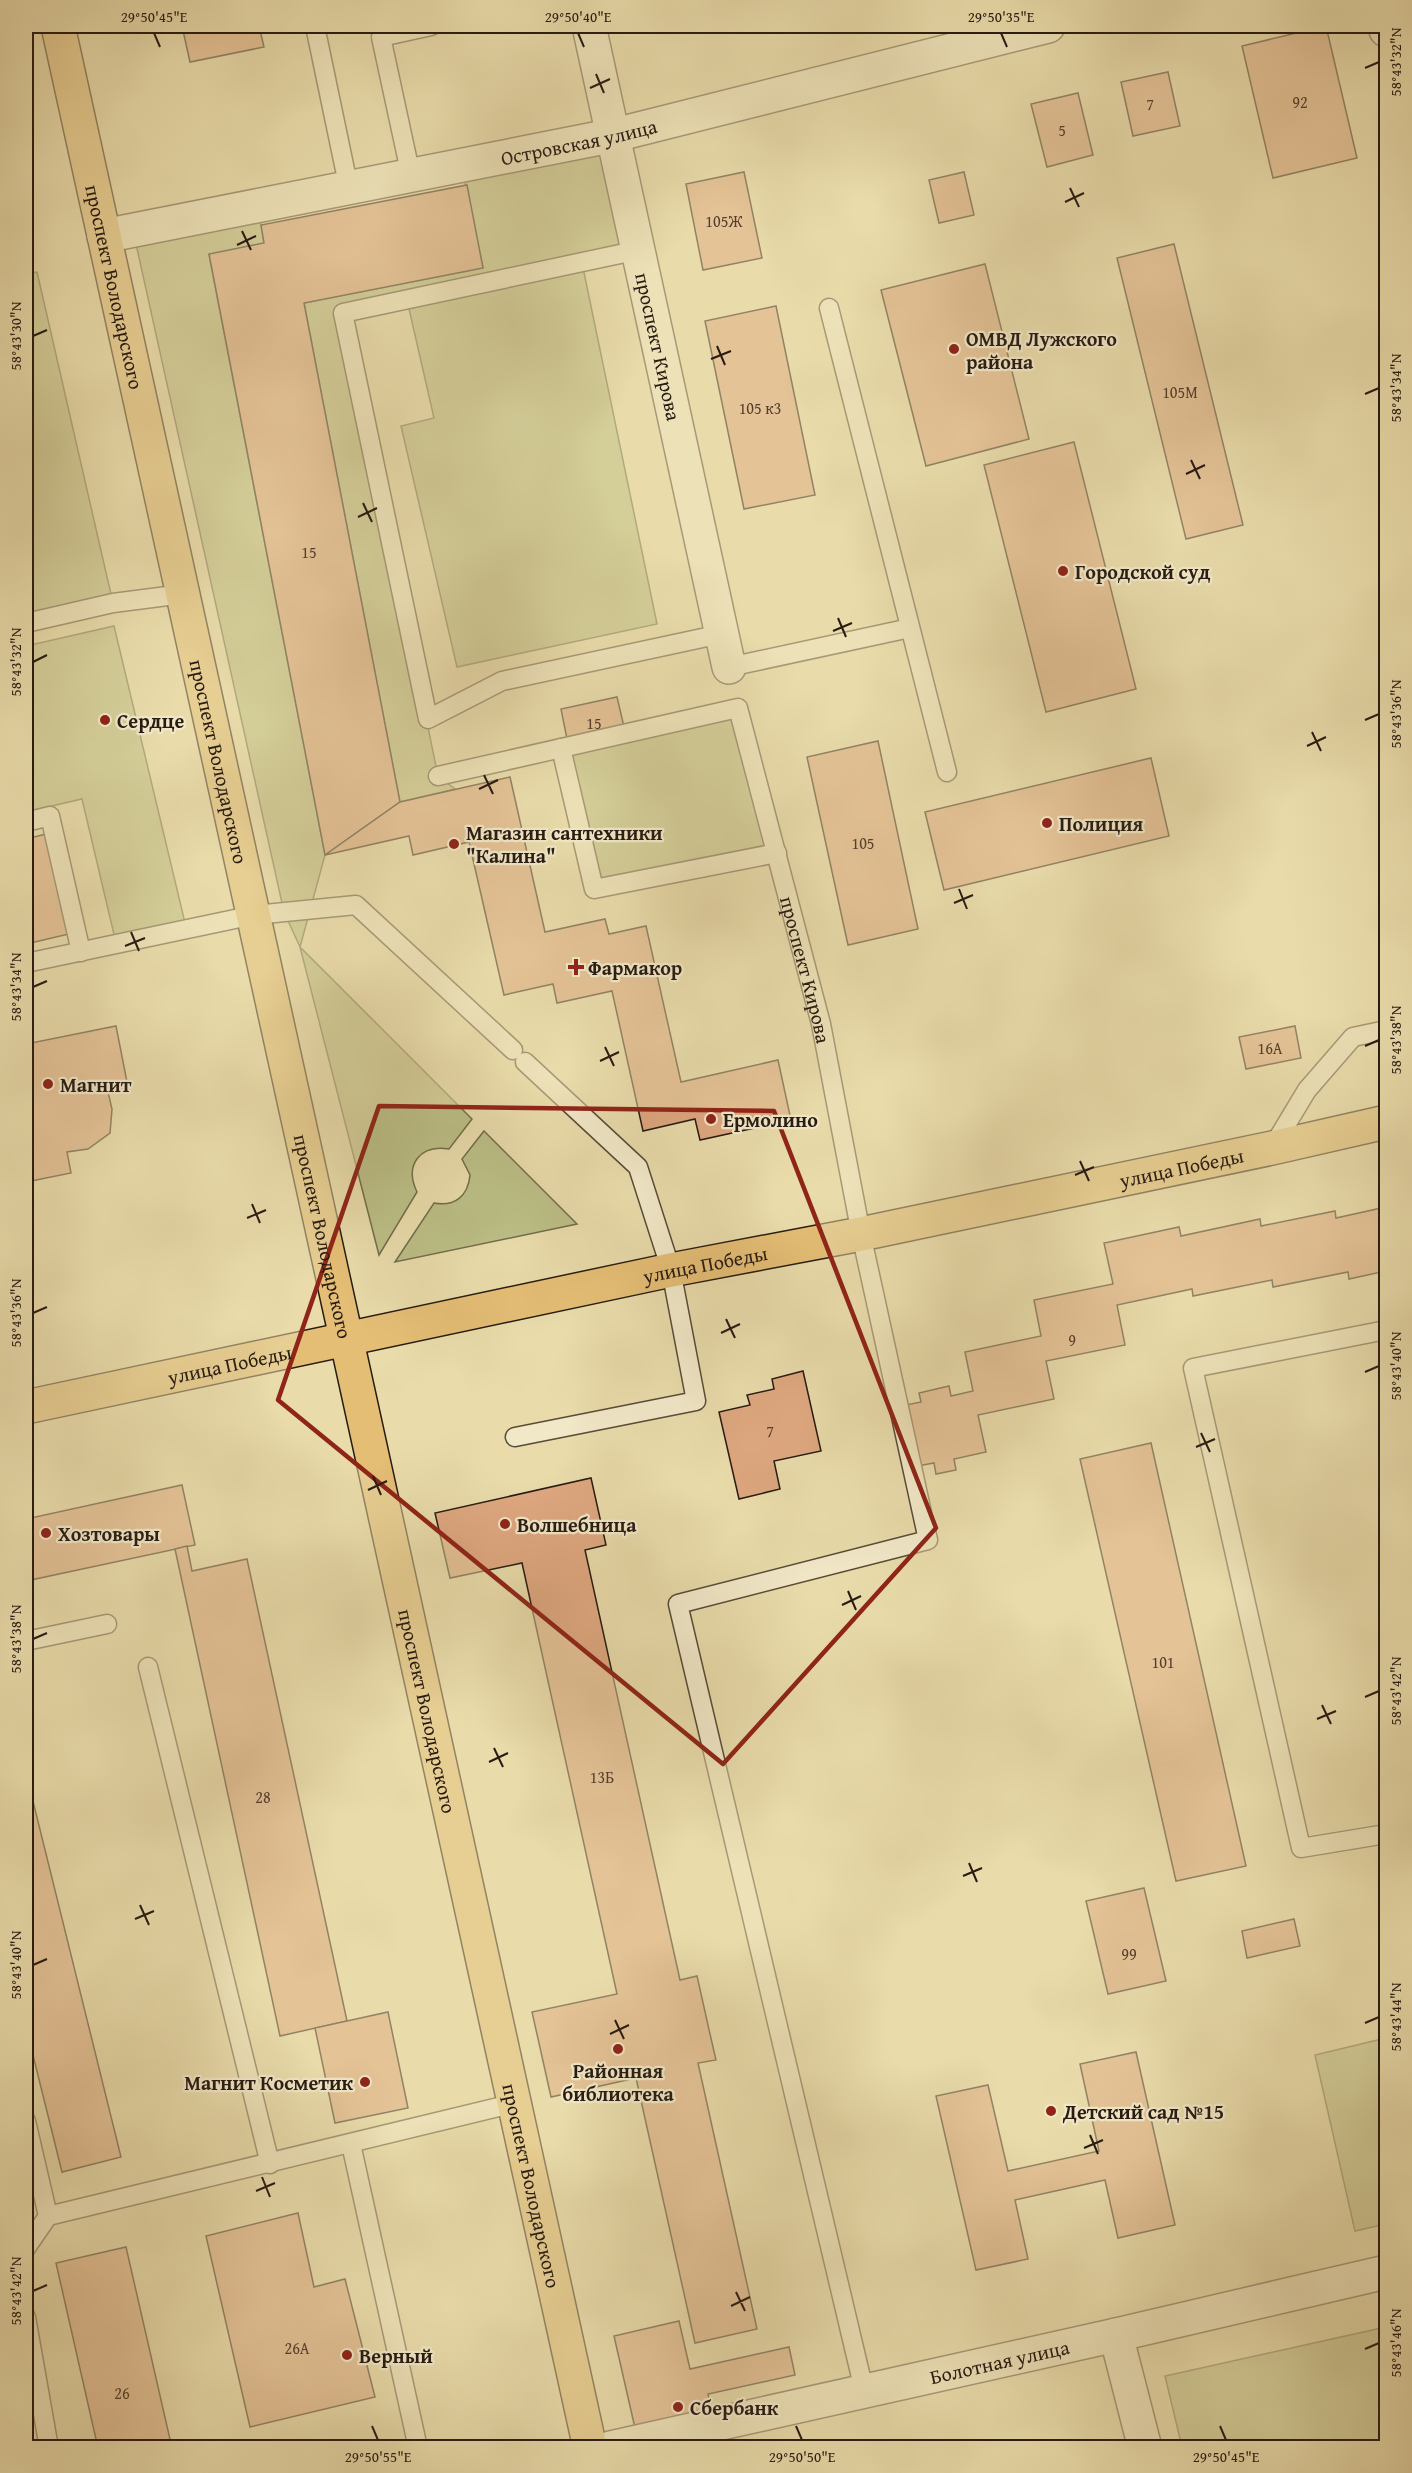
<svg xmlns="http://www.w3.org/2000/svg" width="1412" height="2473" font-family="'Gentium Book Plus',serif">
<rect width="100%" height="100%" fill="#e9dbaa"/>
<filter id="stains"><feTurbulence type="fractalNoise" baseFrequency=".00333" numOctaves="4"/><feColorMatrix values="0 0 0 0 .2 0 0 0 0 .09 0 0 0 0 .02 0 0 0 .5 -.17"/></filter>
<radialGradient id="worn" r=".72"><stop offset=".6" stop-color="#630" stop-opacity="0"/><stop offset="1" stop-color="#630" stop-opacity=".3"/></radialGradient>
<!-- green -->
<g fill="#bbbf86" stroke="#716d4c" stroke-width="1.5">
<path d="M 617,145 L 639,250 L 582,263 L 657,624 L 457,667 L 401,426 L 434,418 L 407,300 L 343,313 L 438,776 L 455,789 L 400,802 L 304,303 L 483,268 L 464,177 Z"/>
<path d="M 260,219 L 264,243 L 209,255 L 325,855 L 300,947 L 472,1119 L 449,1149 C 420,1144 404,1165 417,1192 L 379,1255 L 300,947 L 284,912 L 136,244 Z"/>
<path d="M 37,272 L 113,603 L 26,623 L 26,418 L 29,417 L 26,399 L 26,274 Z"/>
<path d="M 114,626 L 186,927 L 116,943 L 82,799 L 26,812 L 26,646 Z"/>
<path d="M 738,708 L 777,853 L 594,889 L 561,748 Z"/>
<path d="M 484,1131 L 577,1224 L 395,1262 L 434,1203 C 455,1207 468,1196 470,1175 L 462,1159 Z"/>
<path d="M 1386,2038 L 1386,2224 L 1355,2231 L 1315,2055 Z"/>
<path d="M 1386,2327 L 1386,2447 L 1182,2447 L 1165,2376 Z"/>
</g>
<!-- building -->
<g fill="#dea780" stroke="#271b12" stroke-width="1.5">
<path d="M 182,26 L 259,26 L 264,47 L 190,62 Z"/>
<path d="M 714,26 L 747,26 L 715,32 Z"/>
<path d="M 1326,26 L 1357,158 L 1273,178 L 1242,46 Z"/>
<path d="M 1168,72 L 1180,126 L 1133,136 L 1121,82 Z"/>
<path d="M 1078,93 L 1093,155 L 1047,167 L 1031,104 Z"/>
<path d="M 744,172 L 762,258 L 703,270 L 686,184 Z"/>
<path d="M 964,172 L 974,215 L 939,223 L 929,180 Z"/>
<path d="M 467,185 L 483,268 L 304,303 L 400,802 L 325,855 L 209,254 L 264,243 L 261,225 Z"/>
<path d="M 1174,244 L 1243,525 L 1186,539 L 1117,258 Z"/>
<path d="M 985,264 L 1029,439 L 926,466 L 881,290 Z"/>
<path d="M 776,306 L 815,495 L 744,509 L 705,321 Z"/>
<path d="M 1074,442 L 1136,689 L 1046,712 L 984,465 Z"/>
<path d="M 617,697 L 625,731 L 568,744 L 561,709 Z"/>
<path d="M 878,741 L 918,929 L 848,945 L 807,757 Z"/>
<path d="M 1151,758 L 1169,836 L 944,890 L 925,812 Z"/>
<path d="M 510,777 L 545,932 L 605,919 L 609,934 L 646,926 L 681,1082 L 778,1060 L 791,1120 L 700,1140 L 695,1119 L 643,1131 L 612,991 L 557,1003 L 553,984 L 504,995 L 469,842 L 413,855 L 409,836 L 325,855 L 400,802 Z"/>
<path d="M 46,834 L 69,934 L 26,944 L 26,839 Z"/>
<path d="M 116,1026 L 128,1087 L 108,1092 L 112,1109 L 110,1133 L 88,1149 L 67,1152 L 71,1173 L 26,1182 L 26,1044 Z"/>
<path d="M 1295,1026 L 1301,1058 L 1246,1069 L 1239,1037 Z"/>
<path d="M 1386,1207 L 1386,1271 L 1349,1279 L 1348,1272 L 1273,1287 L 1272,1280 L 1193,1296 L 1192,1289 L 1117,1305 L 1125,1345 L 1046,1361 L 1054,1399 L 978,1415 L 986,1452 L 954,1459 L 956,1470 L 936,1474 L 934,1463 L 918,1466 L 906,1405 L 921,1402 L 919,1393 L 949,1386 L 951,1396 L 973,1391 L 965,1352 L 1041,1336 L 1034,1300 L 1113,1284 L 1104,1243 L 1179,1227 L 1181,1236 L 1260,1219 L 1261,1226 L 1335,1211 L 1336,1218 Z"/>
<path d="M 803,1371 L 821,1451 L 774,1461 L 780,1489 L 739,1499 L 719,1412 L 750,1405 L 747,1395 L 774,1389 L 772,1379 Z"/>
<path d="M 1151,1443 L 1246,1866 L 1176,1881 L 1080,1459 Z"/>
<path d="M 591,1478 L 606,1545 L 585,1550 L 680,1980 L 697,1976 L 710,2034 L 716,2060 L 698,2063 L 757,2329 L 695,2343 L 636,2078 L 551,2097 L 541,2052 L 532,2012 L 617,1994 L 522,1563 L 450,1578 L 435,1513 Z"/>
<path d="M 182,1485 L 195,1545 L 26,1581 L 26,1519 Z"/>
<path d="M 187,1546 L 192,1571 L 247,1559 L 347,2021 L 280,2036 L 175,1549 Z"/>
<path d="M 26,1773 L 121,2157 L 62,2172 L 26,2027 Z"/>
<path d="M 1144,1888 L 1166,1981 L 1108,1994 L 1086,1901 Z"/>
<path d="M 1294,1919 L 1300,1946 L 1247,1958 L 1242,1931 Z"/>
<path d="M 388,2012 L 408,2108 L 335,2123 L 315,2028 Z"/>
<path d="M 1136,2052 L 1175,2225 L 1118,2238 L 1105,2180 L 1015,2200 L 1028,2259 L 976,2270 L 936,2096 L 988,2085 L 1008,2171 L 1099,2151 L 1080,2064 Z"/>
<path d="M 298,2213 L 314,2287 L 345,2279 L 375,2397 L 250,2427 L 206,2236 Z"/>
<path d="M 126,2247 L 172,2448 L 98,2448 L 56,2263 Z"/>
<path d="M 679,2321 L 690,2369 L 789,2347 L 795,2375 L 708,2394 L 712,2411 L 635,2428 L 614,2336 Z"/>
</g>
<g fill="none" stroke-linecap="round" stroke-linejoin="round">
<!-- lane casing -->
<g stroke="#584b38" stroke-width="21">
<g id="lane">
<path d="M 315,26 L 349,189"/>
<path d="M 411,176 L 381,37 L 431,26"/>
<path d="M 639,250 L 343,313 L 428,719 L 502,681 L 721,634"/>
<path d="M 829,308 L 947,772"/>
<path d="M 26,623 L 113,603 L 183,594"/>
<path d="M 729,667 L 910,628"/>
<path d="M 561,748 L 594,889 L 777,853"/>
<path id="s1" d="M 438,776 L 738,708 L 821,1024 L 861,1234 L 928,1540 L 678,1604 L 864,2390"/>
<path d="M 26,822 L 50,816 L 81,952"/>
<path d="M 26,963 L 254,915 L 356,905 L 513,1050"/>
<path d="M 1272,1148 L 1307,1090 L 1353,1037 L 1386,1030"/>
<path d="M 1386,1330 L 1193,1368 L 1301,1848 L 1386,1834"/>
<path d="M 515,1437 L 696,1401 L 671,1270 L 638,1167 L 525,1062"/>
<path d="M 26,1641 L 107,1624"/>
<path d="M 148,1667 L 270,2164"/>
<path d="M 26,2121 L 48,2216 L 26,2248"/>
<path d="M 351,2144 L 418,2448"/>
<path d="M 48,2216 L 515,2103"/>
<path d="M 26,2317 L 49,2448"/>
</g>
</g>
<!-- street casing -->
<g stroke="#584b38" stroke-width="36">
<g id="street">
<path id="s2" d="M 589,26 L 729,667"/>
<path d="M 1386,26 L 1386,30"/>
<path id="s3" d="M 104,236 L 615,135 L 1048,26"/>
<path d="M 1116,2335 L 1145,2448"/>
<path id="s4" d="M 610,2448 L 1116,2335 L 1386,2272"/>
</g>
</g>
<!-- primary casing -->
<g stroke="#271b12" stroke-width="36">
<g id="primary">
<path id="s5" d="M 58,26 L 590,2448"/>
<path id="s6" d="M 26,1407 L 671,1270 L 861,1234 L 1272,1148 L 1386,1122"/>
</g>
</g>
<!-- lane -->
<use href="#lane" stroke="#f1e8c8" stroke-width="18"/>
<!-- street -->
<use href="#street" stroke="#f1e8c8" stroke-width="33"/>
<!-- primary -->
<use href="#primary" stroke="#e4be75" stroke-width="33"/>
</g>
<!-- marked area -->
<path d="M0 0H1412V2473H0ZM 379,1106 L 774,1111 L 936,1528 L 723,1764 L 278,1400 Z" fill="#e9dbaa" fill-opacity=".55" fill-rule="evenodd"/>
<path fill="none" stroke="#8f2418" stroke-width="4.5" stroke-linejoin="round" d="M 379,1106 L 774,1111 L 936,1528 L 723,1764 L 278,1400 Z"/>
<!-- ticks -->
<path fill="none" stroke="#271b12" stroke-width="2" d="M 154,33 L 160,47M 578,33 L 584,47M 1001,33 L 1007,47M 1365,68 L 1379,62M 596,74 L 604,93M 590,88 L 610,79M 1070,188 L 1079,207M 1065,202 L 1084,193M 242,231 L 251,250M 237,245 L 256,236M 33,336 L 47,330M 717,346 L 725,365M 711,359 L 731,351M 1365,394 L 1379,388M 1191,460 L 1200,479M 1186,474 L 1205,465M 363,503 L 372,522M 358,517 L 377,508M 838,618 L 846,637M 833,631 L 852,623M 33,662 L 47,655M 1365,720 L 1379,714M 1312,732 L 1321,751M 1307,746 L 1326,737M 484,775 L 493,794M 479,789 L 498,780M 959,889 L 967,909M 954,903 L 973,895M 131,932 L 139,951M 125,946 L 145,938M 33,987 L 47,981M 1365,1046 L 1379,1040M 605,1047 L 614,1066M 600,1061 L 619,1052M 1080,1161 L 1089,1181M 1075,1175 L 1094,1167M 252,1204 L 260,1223M 247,1218 L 266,1210M 33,1313 L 47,1307M 726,1319 L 735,1338M 721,1333 L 740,1324M 1365,1372 L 1379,1366M 1201,1433 L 1210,1452M 1196,1447 L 1215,1439M 373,1476 L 381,1495M 368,1490 L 387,1481M 848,1591 L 856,1610M 842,1605 L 861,1596M 33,1639 L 47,1633M 1365,1697 L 1379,1691M 1322,1705 L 1331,1724M 1317,1719 L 1336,1711M 494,1748 L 503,1767M 489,1762 L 508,1753M 969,1863 L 977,1882M 963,1876 L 982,1868M 140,1905 L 149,1925M 135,1919 L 154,1911M 33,1965 L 47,1959M 615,2020 L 624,2039M 1365,2023 L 1379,2017M 610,2034 L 629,2025M 1090,2135 L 1098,2154M 1084,2148 L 1103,2140M 262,2177 L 270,2197M 256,2191 L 275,2183M 33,2291 L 47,2285M 736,2292 L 745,2311M 731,2306 L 750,2297M 1365,2349 L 1379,2343M 372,2426 L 378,2440M 796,2426 L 802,2440M 1220,2426 L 1226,2440"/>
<!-- markers -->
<g fill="#8f2418" stroke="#f1e8c8" stroke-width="2">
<circle cx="954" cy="349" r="6"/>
<circle cx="1063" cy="571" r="6"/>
<circle cx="105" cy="720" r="6"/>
<circle cx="1047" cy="823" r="6"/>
<circle cx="454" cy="844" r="6"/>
<path d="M573 958h6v6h6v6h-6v6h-6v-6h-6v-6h6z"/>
<circle cx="48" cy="1084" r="6"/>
<circle cx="711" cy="1119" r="6"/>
<circle cx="505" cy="1524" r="6"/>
<circle cx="46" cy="1533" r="6"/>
<circle cx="618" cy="2049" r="6"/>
<circle cx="365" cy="2082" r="6"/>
<circle cx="1051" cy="2111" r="6"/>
<circle cx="347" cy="2355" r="6"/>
<circle cx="678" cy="2407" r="6"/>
</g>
<g text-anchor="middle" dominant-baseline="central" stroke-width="4.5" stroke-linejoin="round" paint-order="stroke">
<!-- number labels -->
<g font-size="16" fill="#553e2e">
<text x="1300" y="102">92</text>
<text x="1150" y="104">7</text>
<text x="1062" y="130">5</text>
<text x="724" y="221">105Ж</text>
<text x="1180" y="392">105М</text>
<text x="760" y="408">105 к3</text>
<text x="309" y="552">15</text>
<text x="594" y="723">15</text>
<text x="863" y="843">105</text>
<text x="1270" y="1048">16А</text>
<text x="1072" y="1340">9</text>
<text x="770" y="1431">7</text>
<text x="1163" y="1662">101</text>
<text x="602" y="1777">13Б</text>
<text x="263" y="1797">28</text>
<text x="1129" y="1954">99</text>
<text x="297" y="2348">26А</text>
<text x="122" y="2393">26</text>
</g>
<!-- street labels -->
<g font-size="20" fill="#271b12" stroke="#f1e8c8">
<text stroke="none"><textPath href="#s3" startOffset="484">Островская улица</textPath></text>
<text stroke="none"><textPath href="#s5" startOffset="267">проспект Володарского</textPath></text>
<text stroke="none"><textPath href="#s2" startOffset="328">проспект Кирова</textPath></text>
<text stroke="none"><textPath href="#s5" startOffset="753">проспект Володарского</textPath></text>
<text stroke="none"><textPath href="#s1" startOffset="578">проспект Кирова</textPath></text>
<text stroke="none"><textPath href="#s6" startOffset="1180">улица Победы</textPath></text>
<text stroke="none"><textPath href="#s5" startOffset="1239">проспект Володарского</textPath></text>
<text stroke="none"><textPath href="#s6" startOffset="694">улица Победы</textPath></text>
<text stroke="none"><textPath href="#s6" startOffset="208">улица Победы</textPath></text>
<text stroke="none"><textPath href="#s5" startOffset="1725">проспект Володарского</textPath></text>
<text stroke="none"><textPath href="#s5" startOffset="2211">проспект Володарского</textPath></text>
<text stroke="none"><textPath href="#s4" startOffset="399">Болотная улица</textPath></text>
</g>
<!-- poi labels -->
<g font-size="20" font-weight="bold" fill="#271b12" stroke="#f1e8c8" text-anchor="start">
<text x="966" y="338">ОМВД Лужского<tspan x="966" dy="23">района</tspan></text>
<text x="1075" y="571">Городской суд</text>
<text x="117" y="720">Сердце</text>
<text x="1059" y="823">Полиция</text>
<text x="466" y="832">Магазин сантехники<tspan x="466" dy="23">"Калина"</tspan></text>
<text x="588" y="967">Фармакор</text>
<text x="60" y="1084">Магнит</text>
<text x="723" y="1119">Ермолино</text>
<text x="517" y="1524">Волшебница</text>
<text x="58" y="1533">Хозтовары</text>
<text x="618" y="2070" text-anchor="middle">Районная<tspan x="618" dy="23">библиотека</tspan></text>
<text x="353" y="2082" text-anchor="end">Магнит Косметик</text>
<text x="1063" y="2111">Детский сад №15</text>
<text x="359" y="2355">Верный</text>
<text x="690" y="2407">Сбербанк</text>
</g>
</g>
<!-- margin -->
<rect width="1412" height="2473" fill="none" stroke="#e9dbaa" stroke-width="66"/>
<rect x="33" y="33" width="1346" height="2407" fill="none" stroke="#271b12" stroke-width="2"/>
<g font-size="15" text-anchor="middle" fill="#271b12">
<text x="154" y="22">29°50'45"E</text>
<text x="578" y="22">29°50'40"E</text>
<text x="1001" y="22">29°50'35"E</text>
<text transform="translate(1396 62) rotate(-90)" y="5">58°43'32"N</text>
<text transform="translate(16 336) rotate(-90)" y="5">58°43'30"N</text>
<text transform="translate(1396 388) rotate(-90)" y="5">58°43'34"N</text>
<text transform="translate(16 662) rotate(-90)" y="5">58°43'32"N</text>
<text transform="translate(1396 714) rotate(-90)" y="5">58°43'36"N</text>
<text transform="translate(16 987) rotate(-90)" y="5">58°43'34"N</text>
<text transform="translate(1396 1040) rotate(-90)" y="5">58°43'38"N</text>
<text transform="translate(16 1313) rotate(-90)" y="5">58°43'36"N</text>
<text transform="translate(1396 1366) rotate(-90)" y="5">58°43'40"N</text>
<text transform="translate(16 1639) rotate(-90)" y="5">58°43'38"N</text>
<text transform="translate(1396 1691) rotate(-90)" y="5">58°43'42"N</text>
<text transform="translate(16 1965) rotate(-90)" y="5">58°43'40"N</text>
<text transform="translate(1396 2017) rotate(-90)" y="5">58°43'44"N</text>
<text transform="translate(16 2291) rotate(-90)" y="5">58°43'42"N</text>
<text transform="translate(1396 2343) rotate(-90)" y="5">58°43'46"N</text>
<text x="378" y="2462">29°50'55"E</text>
<text x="802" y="2462">29°50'50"E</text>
<text x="1226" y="2462">29°50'45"E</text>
</g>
<rect width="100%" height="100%" filter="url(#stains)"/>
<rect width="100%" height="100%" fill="url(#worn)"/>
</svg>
